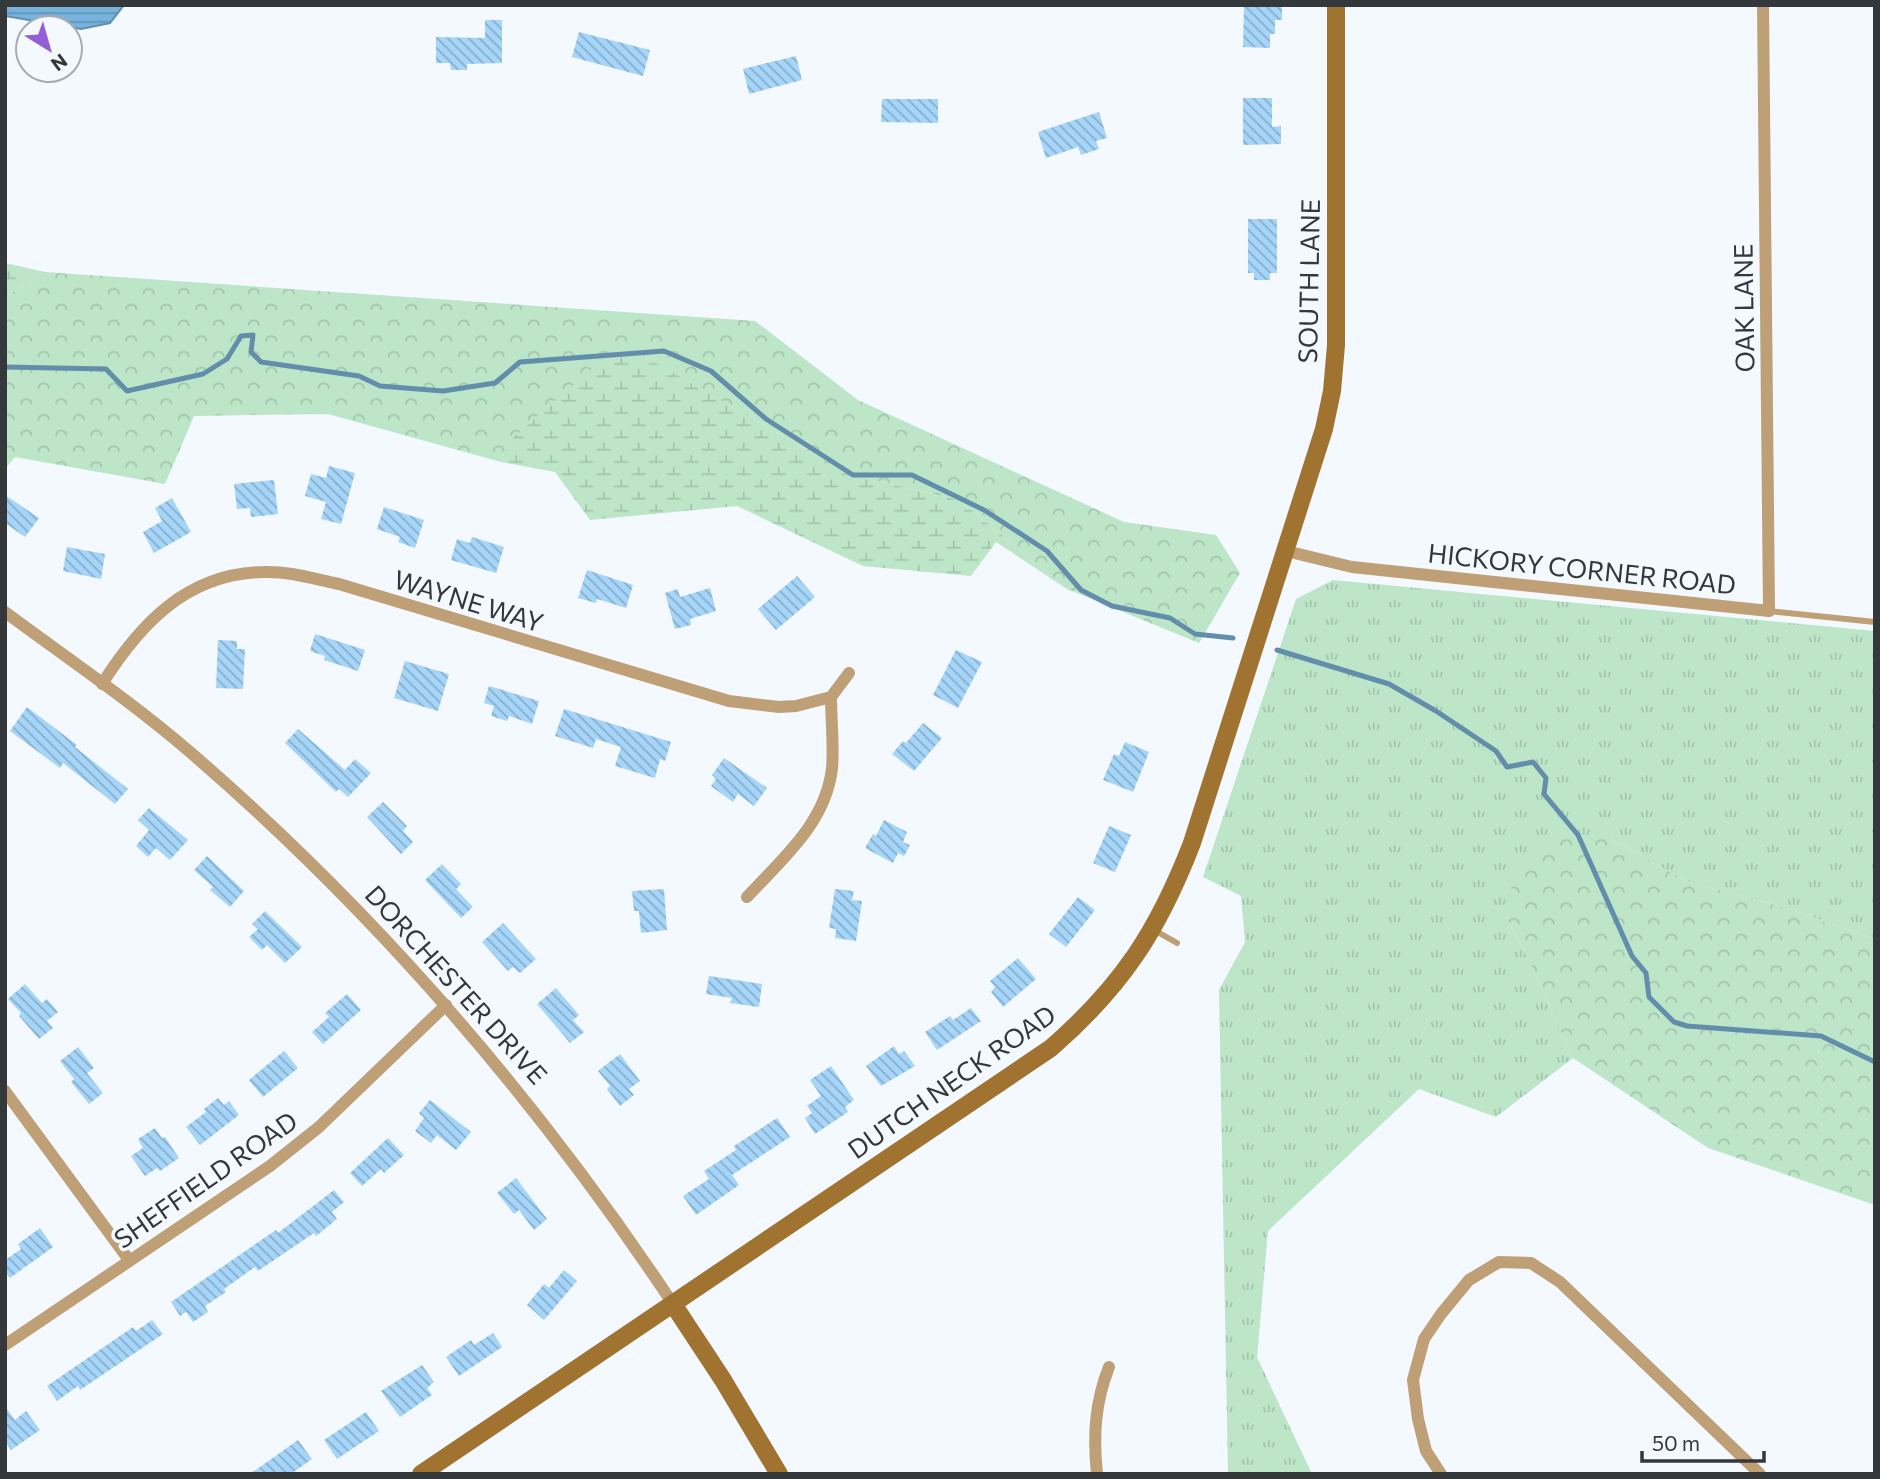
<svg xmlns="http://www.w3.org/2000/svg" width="1880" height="1479" font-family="Commissioner,sans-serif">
<defs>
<pattern id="grass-tufts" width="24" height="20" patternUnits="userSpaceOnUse" patternTransform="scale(1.75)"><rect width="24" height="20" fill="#bde5c7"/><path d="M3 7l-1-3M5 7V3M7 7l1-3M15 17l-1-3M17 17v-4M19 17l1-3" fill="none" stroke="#a3c5ac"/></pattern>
<pattern id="forest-crowns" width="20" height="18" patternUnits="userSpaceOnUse" patternTransform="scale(1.75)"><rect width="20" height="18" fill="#bde5c7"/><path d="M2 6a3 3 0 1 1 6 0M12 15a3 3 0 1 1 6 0" fill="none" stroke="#a3c5ac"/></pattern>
<pattern id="wetland-marsh" width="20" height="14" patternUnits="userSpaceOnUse" patternTransform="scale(1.75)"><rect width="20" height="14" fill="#bde5c7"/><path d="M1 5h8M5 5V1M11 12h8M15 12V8" fill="none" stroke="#a3c5ac"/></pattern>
<pattern id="water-rules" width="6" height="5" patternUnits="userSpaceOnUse" patternTransform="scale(1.75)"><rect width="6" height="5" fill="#76b3dd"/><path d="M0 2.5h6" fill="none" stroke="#6293b4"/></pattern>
<pattern id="building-back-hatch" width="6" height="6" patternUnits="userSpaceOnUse" patternTransform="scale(1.75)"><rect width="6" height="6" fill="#a5d5f8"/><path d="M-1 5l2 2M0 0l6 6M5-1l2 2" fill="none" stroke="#87aeca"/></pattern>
</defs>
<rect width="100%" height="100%" fill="#f3f9fe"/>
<!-- grass -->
<path fill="url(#grass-tufts)" d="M 1333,580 L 1875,631 L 1875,939 L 1789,909 L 1686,881 L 1611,839 L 1506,917 L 1527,956 L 1573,1058 L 1496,1117 L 1419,1089 L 1268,1231 L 1257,1357 L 1312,1474 L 1228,1474 L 1219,990 L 1245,942 L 1241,896 L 1203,877 L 1296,599 Z"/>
<!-- forest -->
<g fill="url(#forest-crowns)">
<path d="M 45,272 L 755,321 L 858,400 L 1124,522 L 1216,535 L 1240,573 L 1199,643 L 1067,589 L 959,500 L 851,475 L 622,344 L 508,442 L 501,462 L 328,414 L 194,416 L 165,484 L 15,457 L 5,469 L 5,297 Z"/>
<path d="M 1560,834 L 1611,839 L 1686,881 L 1789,909 L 1875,939 L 1875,1205 L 1708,1148 L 1573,1058 L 1527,956 L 1506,917 L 1515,867 Z"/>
</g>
<!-- wetland -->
<g fill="url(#wetland-marsh)">
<path d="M 5,263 L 45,272 L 5,297 Z"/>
<path d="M 621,343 L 851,475 L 959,500 L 1067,589 L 996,542 L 971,576 L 863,566 L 737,506 L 590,520 L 555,472 L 501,462 L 508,442 Z"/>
</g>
<!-- water -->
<path fill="url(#water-rules)" stroke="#628eac" stroke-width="2" d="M 5,5 L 124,5 L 110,23 L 81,29 L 5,16 Z"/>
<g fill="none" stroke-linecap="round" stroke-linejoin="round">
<!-- stream -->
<g stroke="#628eac" stroke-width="5">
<path d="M 5,367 L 106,369 L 127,391 L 203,374 L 227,359 L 241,336 L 253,335 L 251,352 L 261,362 L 359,376 L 380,386 L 443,391 L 495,383 L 520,362 L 664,351 L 711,371 L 766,419 L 853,475 L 912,475 L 984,510 L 1047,551 L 1081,590 L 1112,606 L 1170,618 L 1195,634 L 1233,638"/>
<path d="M 1277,650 L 1389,684 L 1436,711 L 1496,751 L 1507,767 L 1533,762 L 1546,778 L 1544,794 L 1578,835 L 1632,956 L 1646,973 L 1649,997 L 1674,1022 L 1687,1026 L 1821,1036 L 1875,1062"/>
</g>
</g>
<!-- building -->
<g fill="url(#building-back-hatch)">
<path d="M 1244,5 L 1282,5 L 1282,20 L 1275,20 L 1275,34 L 1270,34 L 1270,48 L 1243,47 Z"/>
<path d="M 485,20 L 502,20 L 502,63 L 467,64 L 467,70 L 451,70 L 450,63 L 436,63 L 436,37 L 485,38 Z"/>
<path d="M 579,32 L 650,50 L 643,76 L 572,57 Z"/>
<path d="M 796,56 L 802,80 L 749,94 L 743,69 Z"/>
<path d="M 1243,98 L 1272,98 L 1272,127 L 1281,126 L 1281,144 L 1243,145 Z"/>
<path d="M 882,99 L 938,99 L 938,123 L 881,122 Z"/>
<path d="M 1099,112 L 1107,138 L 1096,141 L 1099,149 L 1081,155 L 1078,147 L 1046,158 L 1038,132 Z"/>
<path d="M 1248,219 L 1277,219 L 1277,273 L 1270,273 L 1270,280 L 1254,280 L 1254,273 L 1248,273 Z"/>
<path d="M 329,466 L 355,473 L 341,524 L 321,519 L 326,502 L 305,496 L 311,474 L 326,478 Z"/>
<path d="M 274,480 L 278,514 L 251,517 L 250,508 L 237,509 L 234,484 Z"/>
<path d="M 5,495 L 39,518 L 25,537 L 5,523 Z"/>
<path d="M 172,498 L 191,532 L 154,553 L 143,532 L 162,521 L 155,508 Z"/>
<path d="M 384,507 L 424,520 L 415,548 L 398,542 L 400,537 L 377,529 Z"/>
<path d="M 472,537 L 504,547 L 496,573 L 451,560 L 457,539 L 470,543 Z"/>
<path d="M 67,547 L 105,554 L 101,579 L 63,571 Z"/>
<path d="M 587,570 L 633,585 L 626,608 L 597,599 L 596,603 L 578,598 Z"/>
<path d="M 797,576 L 815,597 L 776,630 L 758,609 Z"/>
<path d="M 710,588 L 716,611 L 690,619 L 691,625 L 675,629 L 665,593 L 678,589 L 680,597 Z"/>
<path d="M 315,634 L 365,650 L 358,671 L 324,660 L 325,656 L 310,651 Z"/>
<path d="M 218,640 L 237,641 L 237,649 L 245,649 L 243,689 L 216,688 Z"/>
<path d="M 956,650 L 982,662 L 958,708 L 933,695 Z"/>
<path d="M 405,661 L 449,674 L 438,711 L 394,698 Z"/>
<path d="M 489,686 L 539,701 L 532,724 L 509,716 L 507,721 L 491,716 L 494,706 L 484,703 Z"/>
<path d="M 27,707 L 77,745 L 75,747 L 128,789 L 115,804 L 63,763 L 60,768 L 10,731 Z"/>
<path d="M 564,709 L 671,742 L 665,761 L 660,759 L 655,778 L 615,766 L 621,747 L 596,739 L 593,748 L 555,736 Z"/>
<path d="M 923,723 L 942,738 L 914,771 L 892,754 L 903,741 L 906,743 Z"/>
<path d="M 298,729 L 345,770 L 355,759 L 371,773 L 348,797 L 339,789 L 336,792 L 285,743 Z"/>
<path d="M 1125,742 L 1149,752 L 1133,792 L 1103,780 L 1114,754 L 1119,756 Z"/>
<path d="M 724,758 L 767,788 L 754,806 L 738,794 L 733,802 L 711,786 L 716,779 L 712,775 Z"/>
<path d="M 383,802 L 407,826 L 403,831 L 413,842 L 401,854 L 367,817 Z"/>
<path d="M 149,808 L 188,840 L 170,860 L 156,848 L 148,857 L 136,846 L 149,830 L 138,820 Z"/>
<path d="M 884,820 L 907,832 L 903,842 L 910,845 L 904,856 L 898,853 L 893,863 L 865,848 L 873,834 L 876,836 Z"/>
<path d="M 1109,826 L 1131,835 L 1115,872 L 1093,863 Z"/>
<path d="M 207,856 L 244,891 L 230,907 L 210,890 L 213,887 L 194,870 Z"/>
<path d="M 442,864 L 461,884 L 456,889 L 473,907 L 461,918 L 425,880 Z"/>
<path d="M 664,889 L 667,930 L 641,933 L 639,911 L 634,911 L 632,891 Z"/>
<path d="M 835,889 L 854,891 L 852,900 L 862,901 L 856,941 L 835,938 L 836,929 L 829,928 Z"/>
<path d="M 1078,897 L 1095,910 L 1066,947 L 1049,934 Z"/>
<path d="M 265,911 L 302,947 L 285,963 L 267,945 L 262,950 L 249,937 L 258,929 L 252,924 Z"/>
<path d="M 503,923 L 536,959 L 520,973 L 513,967 L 508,971 L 482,942 Z"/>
<path d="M 1018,958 L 1036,979 L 1003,1007 L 991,992 L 995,987 L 990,981 Z"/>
<path d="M 709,976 L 762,984 L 759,1007 L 730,1003 L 732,998 L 706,994 Z"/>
<path d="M 25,984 L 42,1003 L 47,999 L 58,1012 L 47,1021 L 53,1028 L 39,1039 L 19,1016 L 21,1013 L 8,999 Z"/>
<path d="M 556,988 L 579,1015 L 573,1020 L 584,1032 L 570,1043 L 537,1004 Z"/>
<path d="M 347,994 L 361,1010 L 323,1044 L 312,1032 L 329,1017 L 325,1013 Z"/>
<path d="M 971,1008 L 981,1021 L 937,1050 L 925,1032 L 950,1016 L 953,1020 Z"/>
<path d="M 894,1046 L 899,1054 L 904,1051 L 915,1066 L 881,1086 L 866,1066 Z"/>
<path d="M 78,1047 L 94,1068 L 87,1073 L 103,1093 L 89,1104 L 71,1082 L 74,1079 L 60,1061 Z"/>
<path d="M 284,1051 L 298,1068 L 263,1097 L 249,1080 Z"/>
<path d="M 620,1054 L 640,1081 L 629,1089 L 634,1095 L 620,1106 L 607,1089 L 610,1086 L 598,1071 Z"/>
<path d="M 831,1066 L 854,1100 L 845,1107 L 848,1112 L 815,1134 L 805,1118 L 812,1113 L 807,1106 L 821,1096 L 810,1080 Z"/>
<path d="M 218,1098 L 224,1105 L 229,1101 L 239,1115 L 200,1145 L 186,1127 L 206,1112 L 204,1109 Z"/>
<path d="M 430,1100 L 471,1132 L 456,1150 L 437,1135 L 431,1143 L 415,1131 L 424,1118 L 419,1113 Z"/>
<path d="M 777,1118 L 790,1137 L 732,1175 L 739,1185 L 696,1215 L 683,1196 L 709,1179 L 704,1171 L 736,1150 L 734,1146 Z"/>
<path d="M 155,1128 L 162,1138 L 165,1137 L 179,1158 L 160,1171 L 157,1168 L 145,1176 L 131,1156 L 143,1148 L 138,1139 Z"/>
<path d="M 388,1138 L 404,1155 L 384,1173 L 381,1169 L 362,1186 L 350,1173 Z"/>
<path d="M 516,1178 L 547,1219 L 534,1230 L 519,1210 L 514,1214 L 497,1193 Z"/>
<path d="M 334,1190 L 344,1202 L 332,1212 L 337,1219 L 316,1236 L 314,1233 L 258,1271 L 255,1267 L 224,1289 L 226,1292 L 205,1306 L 208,1312 L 193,1322 L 186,1312 L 180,1316 L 171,1302 L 276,1230 L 278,1233 Z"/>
<path d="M 40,1228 L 53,1247 L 10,1278 L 5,1272 L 5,1260 L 21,1249 L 18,1244 Z"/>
<path d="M 564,1270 L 577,1281 L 544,1320 L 527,1305 L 544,1284 L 549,1288 Z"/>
<path d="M 152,1320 L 163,1334 L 80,1390 L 78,1386 L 57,1401 L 47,1386 L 133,1327 L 136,1331 Z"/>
<path d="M 493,1333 L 502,1347 L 459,1376 L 446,1357 L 471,1340 L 474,1345 Z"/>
<path d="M 422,1365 L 434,1382 L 427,1388 L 432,1395 L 400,1417 L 381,1391 Z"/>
<path d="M 5,1406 L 15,1420 L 26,1411 L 40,1430 L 11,1450 L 5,1441 Z"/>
<path d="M 366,1412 L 379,1431 L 337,1459 L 324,1440 Z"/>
<path d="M 298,1440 L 312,1459 L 291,1474 L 250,1474 Z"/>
</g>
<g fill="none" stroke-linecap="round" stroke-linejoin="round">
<!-- lane -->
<g stroke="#be9f76" stroke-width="6">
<path d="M 1769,611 L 1875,622"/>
<path d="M 1154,930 L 1177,943"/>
</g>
<!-- street -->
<g stroke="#be9f76" stroke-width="12">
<path d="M 1286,551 L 1352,567 L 1769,611 L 1763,5"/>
<path d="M 5,612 C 67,658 132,702 190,752 C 378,914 536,1098 673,1304"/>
<path d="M 102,684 C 140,624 187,573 264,572 C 289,571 314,579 339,584 L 729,701 L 779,707 L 796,706 L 831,697 L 849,673"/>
<path d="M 747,897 C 782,859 826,823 832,768 C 834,745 831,720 831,697"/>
<path d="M 5,1091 L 129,1260"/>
<path d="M 5,1345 L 270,1166 L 319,1127 L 446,1005"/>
<path d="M 1097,1474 C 1093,1436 1095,1402 1109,1367"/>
<path d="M 1441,1474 L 1426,1451 L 1418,1419 L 1413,1380 L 1424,1339 L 1441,1314 L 1469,1280 L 1499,1262 L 1531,1263 L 1560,1282 L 1760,1474"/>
</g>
<!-- secondary -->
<g stroke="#a07330" stroke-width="18">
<path d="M 673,1304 L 723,1380 L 779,1474"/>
<path d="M 421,1474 L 1051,1048 C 1122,986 1158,931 1192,843 L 1324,429 L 1332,391 L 1336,345 L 1336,5"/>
</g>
</g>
<g text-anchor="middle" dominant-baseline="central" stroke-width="7" stroke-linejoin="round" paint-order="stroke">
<!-- street labels -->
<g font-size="26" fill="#35383b" stroke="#f3f9fe">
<text transform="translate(1308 281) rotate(-89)">SOUTH LANE</text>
<text transform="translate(1743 308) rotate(-91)">OAK LANE</text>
<text transform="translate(1582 568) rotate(6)">HICKORY CORNER ROAD</text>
<text transform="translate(469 600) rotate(17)">WAYNE WAY</text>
<text transform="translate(457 984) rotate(48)">DORCHESTER DRIVE</text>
<text transform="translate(951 1081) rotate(-35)">DUTCH NECK ROAD</text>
<text transform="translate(205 1179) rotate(-35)">SHEFFIELD ROAD</text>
</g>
</g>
<!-- border -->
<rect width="1880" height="1479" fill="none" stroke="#35383b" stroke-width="14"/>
<!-- north arrow -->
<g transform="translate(49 49) rotate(143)"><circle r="33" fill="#f3f9fe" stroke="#a7acb0" stroke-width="2"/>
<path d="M0-5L12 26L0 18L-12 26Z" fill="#945ed7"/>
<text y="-10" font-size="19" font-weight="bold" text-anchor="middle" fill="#35383b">N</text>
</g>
<!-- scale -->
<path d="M1642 1451v10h122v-10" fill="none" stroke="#35383b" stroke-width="3.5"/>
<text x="1652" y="1451" font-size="21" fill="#35383b" stroke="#f3f9fe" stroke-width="5" paint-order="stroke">50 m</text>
</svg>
